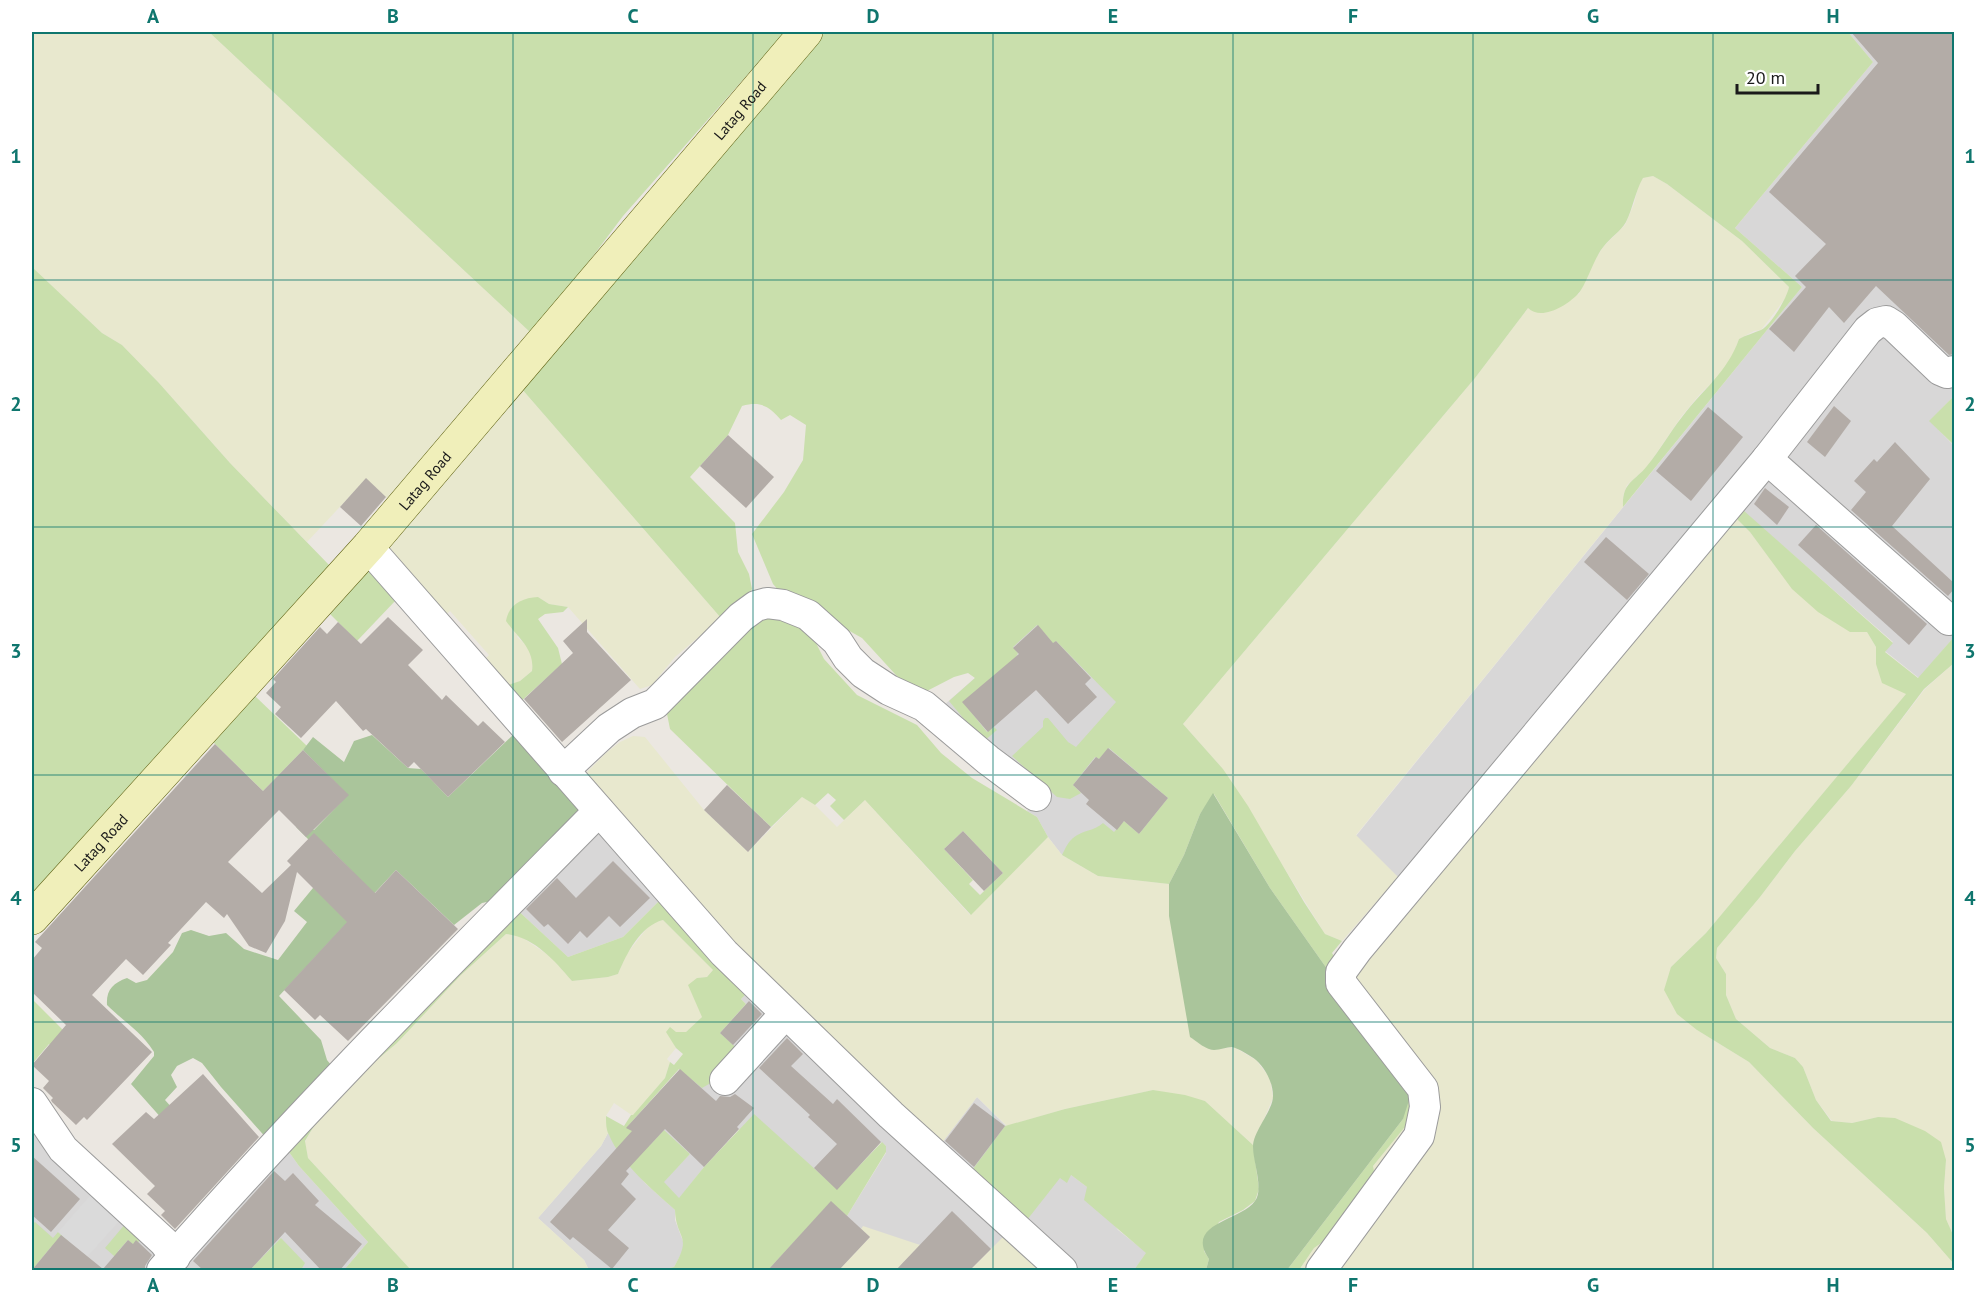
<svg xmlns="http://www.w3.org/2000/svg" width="1986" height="1302" font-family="'PT Sans',sans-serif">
<rect width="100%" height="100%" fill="#ebe7e1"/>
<!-- residential -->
<g fill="#d8d7d7">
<path d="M 1848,32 L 1954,32 L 1954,396 L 1930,421 L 1954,446 L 1954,637 L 1919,678 L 1885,651 L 1893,642 L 1742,510 L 1420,899 L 1356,836 L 1802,287 L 1735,228 L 1873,62 Z"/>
<path d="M 1041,620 L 1088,662 L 1200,814 L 1062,855 L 1048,837 L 1037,817 L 1027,811 L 1037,796 L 935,713 Z"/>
<path d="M 598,814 L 665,895 L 623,937 L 568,957 L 512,905 Z"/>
<path d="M 754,985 L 1060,1270 L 896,1270 L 920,1245 L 870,1237 L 839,1270 L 768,1270 L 831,1201 L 847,1216 L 886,1153 L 886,1146 L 881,1142 L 837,1190 L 739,1129 L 704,1167 L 679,1199 L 663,1182 L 690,1154 L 650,1146 L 628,1126 L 680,1069 L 720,1033 L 746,1004 L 741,999 Z"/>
<path d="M 977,1097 L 1006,1126 L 1087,1187 L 1118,1230 L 1147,1253 L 1134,1270 L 1062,1270 L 934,1153 Z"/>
<path d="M 32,1104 L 164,1243 L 161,1270 L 32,1270 Z"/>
<path d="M 608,1133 L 623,1158 L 646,1184 L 675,1210 L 675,1220 L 684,1244 L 682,1252 L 674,1267 L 661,1270 L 589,1270 L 584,1260 L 538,1218 L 601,1146 Z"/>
<path d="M 289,1142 L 289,1152 L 299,1166 L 368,1242 L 344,1270 L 166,1270 Z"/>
</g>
<!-- farmland -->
<g fill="#e8e8ce">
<path d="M 32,32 L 209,32 L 531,333 L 388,499 L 366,479 L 307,542 L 230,463 L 159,383 L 122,345 L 102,333 L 32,267 Z"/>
<path d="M 1653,176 L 1667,184 L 1742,241 L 1789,287 L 1787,296 L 1761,330 L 1754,331 L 1739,339 L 1734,353 L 1724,371 L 1700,394 L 1681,417 L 1647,467 L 1627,485 L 1623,496 L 1623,507 L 1356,835 L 1398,877 L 1342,941 L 1325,934 L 1223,769 L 1183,724 L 1475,378 L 1528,308 L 1579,294 L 1594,261 L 1604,246 L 1625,225 L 1634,204 L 1638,187 L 1643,178 Z"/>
<path d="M 521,388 L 721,618 L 675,657 L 652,685 L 640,689 L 568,607 L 549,604 L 538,597 L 517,637 L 528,647 L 533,659 L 532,671 L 520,681 L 499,688 L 479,665 L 489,655 L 450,611 L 440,620 L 387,548 Z"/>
<path d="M 1736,518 L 1750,532 L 1771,560 L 1867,632 L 1876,647 L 1876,664 L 1907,693 L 1706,933 L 1671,967 L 1697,1030 L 1749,1062 L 1813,1128 L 1927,1233 L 1954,1264 L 1954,1270 L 1299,1270 L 1314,1248 L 1327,1239 L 1373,1166 L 1404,1128 L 1418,1125 L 1350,983 Z"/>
<path d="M 1954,663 L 1954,1237 L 1946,1219 L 1944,1188 L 1946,1160 L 1878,1117 L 1852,1123 L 1832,1121 L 1816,1100 L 1803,1067 L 1795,1058 L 1770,1048 L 1736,1019 L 1726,995 L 1726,974 L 1716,958 L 1717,948 L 1760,897 L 1795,851 L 1851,786 L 1925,689 Z"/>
<path d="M 633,736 L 645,737 L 704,810 L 748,852 L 802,797 L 815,805 L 837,827 L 865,800 L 970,915 L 1048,837 L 1062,855 L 1098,876 L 1169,884 L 1169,916 L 1211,1050 L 1234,1047 L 1256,1060 L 1270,1078 L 1273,1098 L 1253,1145 L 1205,1101 L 1153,1090 L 1065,1109 L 1007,1126 L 977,1097 L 938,1148 L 763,983 L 584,775 L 606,753 L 620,742 Z"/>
<path d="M 663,920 L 713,970 L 707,977 L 697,978 L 702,1017 L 686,1032 L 676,1032 L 671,1038 L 676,1048 L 667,1059 L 670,1062 L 665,1078 L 633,1116 L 614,1103 L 606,1116 L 608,1133 L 601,1146 L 538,1218 L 584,1260 L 589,1270 L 411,1270 L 308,1158 L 305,1142 L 317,1121 L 371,1065 L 397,1043 L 461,975 L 506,934 L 520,936 L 551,957 L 572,981 L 608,977 L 618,974 L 626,955 L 651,923 Z"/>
<path d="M 863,1226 L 920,1245 L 896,1270 L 839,1270 L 870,1237 L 861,1229 Z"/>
<path d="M 1009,1231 L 1053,1270 L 970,1270 Z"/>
</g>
<!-- grass -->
<g fill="#c9dfac" fill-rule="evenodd">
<path d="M 209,32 L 785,32 L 623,216 L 590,260 L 531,333 Z"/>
<path d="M 825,32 L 1848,32 L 1873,62 L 1735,228 L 1802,287 L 1623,507 C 1622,482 1634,482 1647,466 C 1660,450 1670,432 1682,417 C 1703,389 1727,373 1739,339 C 1746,335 1754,333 1761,330 C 1771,325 1787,298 1789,287 L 1742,241 L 1667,184 L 1653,176 L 1643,178 C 1635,192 1633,208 1626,222 C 1621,231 1611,237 1604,246 C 1593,259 1586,287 1577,295 C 1566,306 1541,321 1528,308 L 1475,378 L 1183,724 L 1223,769 L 1248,806 L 1304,902 L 1325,934 L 1342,941 L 1332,953 L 1362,1003 L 1386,1025 L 1418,1125 L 1404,1128 L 1373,1166 L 1375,1177 L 1327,1239 L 1314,1248 L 1299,1270 L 1287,1270 L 1403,1119 L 1378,1041 L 1270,888 L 1214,794 L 1200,814 L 1184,855 L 1169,884 L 1098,876 L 1062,855 C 1065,849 1068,842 1073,838 C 1082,830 1095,831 1103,823 L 1114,832 L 1124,821 L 1139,834 L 1168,798 L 1109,748 L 1099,759 L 1095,757 L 1073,785 L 1081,793 L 1070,799 L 1057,797 L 1012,756 L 1043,727 L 1043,721 L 1045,718 L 1048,718 L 1068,742 L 1076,747 L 1116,702 L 1056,641 L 1051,645 L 1048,637 L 1037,625 L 1013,647 L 1018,653 L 1016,657 L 963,702 L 987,732 L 994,727 L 997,730 L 983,742 L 949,701 L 975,678 L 968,673 L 954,677 L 923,693 L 906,686 L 862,638 L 780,592 L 773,584 L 752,534 L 784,492 L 803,460 L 806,425 L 790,415 L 781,420 C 769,406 761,401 742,406 L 728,435 L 690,477 L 735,523 L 738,552 L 749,574 L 752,589 L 745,598 L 721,618 L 521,388 Z"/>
<path d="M 32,267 L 102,333 L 122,345 L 159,383 L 230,463 L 330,566 L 32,895 Z"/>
<path d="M 1954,396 L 1954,445 L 1929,421 Z"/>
<path d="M 1743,510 L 1893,643 L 1885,652 L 1918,678 L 1954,637 L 1954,663 L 1924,689 L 1851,786 L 1795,851 L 1760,897 L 1717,948 L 1716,958 L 1726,974 L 1726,995 L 1736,1019 L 1770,1048 L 1795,1058 L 1803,1067 L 1816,1100 L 1831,1121 L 1852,1123 L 1878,1117 L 1895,1118 L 1925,1131 L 1941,1142 L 1946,1160 L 1944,1188 L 1946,1219 L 1954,1237 L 1954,1264 L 1927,1233 L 1813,1128 L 1749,1062 L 1697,1030 L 1677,1014 L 1664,990 L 1671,967 L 1706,933 L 1906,694 L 1882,683 L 1876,664 L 1876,647 L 1867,632 L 1850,632 L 1818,612 L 1792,589 L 1750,532 L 1736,518 Z"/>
<path d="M 367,572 L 371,573 L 396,600 L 357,641 L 330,614 Z"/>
<path d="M 538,597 L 549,604 L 568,607 L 563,612 L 545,614 L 538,619 L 558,648 L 562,664 L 519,703 L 499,688 L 520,681 L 532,671 C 535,649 518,638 506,621 C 509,604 522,598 538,597 Z"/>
<path d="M 767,615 L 799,626 L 813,637 L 824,659 L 857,695 L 917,725 L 941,753 L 972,778 L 1037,817 L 1048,837 L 971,915 L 865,800 L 844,820 L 830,806 L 836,800 L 828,793 L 815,805 L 802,797 L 771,827 L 670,729 L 667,714 L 672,706 L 737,631 ZM 963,831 L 1003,873 L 980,895 L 969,884 L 973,880 L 944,849 Z"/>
<path d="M 255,696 L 307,746 L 263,791 L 212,741 Z"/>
<path d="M 665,895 L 750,990 L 741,999 L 746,1004 L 720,1033 L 741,1052 L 716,1080 L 702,1088 L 679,1069 L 628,1126 L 649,1146 L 664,1130 L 690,1154 L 664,1182 L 679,1198 L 704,1167 L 754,1114 L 837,1189 L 882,1142 L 886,1146 L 886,1152 L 847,1216 L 831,1202 L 768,1270 L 661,1270 L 674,1267 C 693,1234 676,1240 675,1210 C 651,1188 622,1165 609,1135 C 606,1130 606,1122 606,1116 L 624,1126 L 631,1115 L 633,1115 L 665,1078 L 670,1062 L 674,1065 L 683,1054 L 676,1048 L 666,1032 L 670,1027 L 676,1032 L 686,1032 L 702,1017 L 688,985 L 697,978 L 707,977 L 713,970 L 663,920 C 640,926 627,953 618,974 L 608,977 L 572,981 C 554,960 534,937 506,934 L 461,975 L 397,1043 L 371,1065 L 317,1121 L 305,1141 L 308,1158 L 411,1270 L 344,1270 L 368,1242 L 299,1166 L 289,1152 L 289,1142 L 512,905 L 568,957 L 623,937 Z"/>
<path d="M 32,999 L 74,1041 L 62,1056 L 49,1044 L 32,1064 Z"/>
<path d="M 1153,1090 L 1185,1095 L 1205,1101 L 1253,1145 L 1259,1189 L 1255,1201 L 1243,1210 L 1219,1222 L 1204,1251 L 1209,1259 L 1206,1270 L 1134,1270 L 1146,1253 L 1084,1200 L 1087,1187 L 1071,1175 L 1067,1183 L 1060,1178 L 1023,1225 L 967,1177 L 1005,1126 L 1065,1109 Z"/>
<path d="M 35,1222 L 53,1238 L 58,1232 L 68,1241 L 51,1247 L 32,1270 L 32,1225 Z"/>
<path d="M 126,1223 L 144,1235 L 135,1246 L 128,1240 L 118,1251 L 141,1270 L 130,1270 L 105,1248 Z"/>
<path d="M 281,1238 L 305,1263 L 301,1270 L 250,1270 Z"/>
</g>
<!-- forest -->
<g fill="#aac59b">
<path d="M 514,734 L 577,806 L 579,813 L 496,900 L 482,903 L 454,925 L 396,870 L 279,996 L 321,1040 L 327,1060 L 335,1070 L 269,1141 L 221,1087 L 202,1063 L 193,1058 L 177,1066 L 171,1075 L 177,1087 L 165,1100 L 182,1119 L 172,1130 L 131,1084 L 154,1056 L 154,1052 C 140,1030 124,1022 107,1005 C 106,990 113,983 127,978 L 136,983 L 147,980 L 173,952 L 182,933 L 191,930 L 209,936 L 226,933 L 244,949 L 278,960 L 307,922 L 294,911 L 313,888 L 353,872 L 333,852 L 308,839 L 296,827 L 314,830 L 348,795 L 303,750 L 313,737 L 344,762 L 354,741 L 372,735 L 408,768 L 421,769 L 448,797 Z"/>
<path d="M 1213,793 L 1270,888 L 1378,1041 L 1411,1094 L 1403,1119 L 1287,1270 L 1206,1270 L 1209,1259 C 1184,1223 1241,1221 1255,1201 C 1264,1189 1253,1162 1253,1147 C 1253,1131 1273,1111 1273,1096 C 1273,1083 1266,1069 1256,1060 C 1251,1056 1238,1048 1232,1047 C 1225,1047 1216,1052 1209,1049 C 1203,1047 1196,1041 1190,1037 L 1169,916 L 1169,884 L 1184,855 L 1200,814 Z"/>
</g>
<!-- parking -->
<path fill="#dadada" d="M 95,1190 L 124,1216 L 87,1257 L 58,1232 Z"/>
<!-- building -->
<g fill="#b3aca7">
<path d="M 1851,32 L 1954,32 L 1954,354 L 1949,355 L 1876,286 L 1844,323 L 1829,307 L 1794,352 L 1769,329 L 1806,287 L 1795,276 L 1826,244 L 1769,192 L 1878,63 Z"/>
<path d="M 1834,406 L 1851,421 L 1825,457 L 1807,442 Z"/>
<path d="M 1708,407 L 1743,437 L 1691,501 L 1656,471 Z"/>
<path d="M 728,435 L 774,477 L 746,508 L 700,466 Z"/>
<path d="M 1895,442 L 1930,479 L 1892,526 L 1954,583 L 1954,589 L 1948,596 L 1851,510 L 1866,492 L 1854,481 L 1874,459 L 1877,462 Z"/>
<path d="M 366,478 L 386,497 L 361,526 L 340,507 Z"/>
<path d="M 1765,488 L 1789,507 L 1777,525 L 1754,504 Z"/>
<path d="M 1816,525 L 1927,624 L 1909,645 L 1798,545 Z"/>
<path d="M 1606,537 L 1649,574 L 1627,600 L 1584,562 Z"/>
<path d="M 388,617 L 423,650 L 408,665 L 442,700 L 446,695 L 478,726 L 483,721 L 505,742 L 448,797 L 414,762 L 408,768 L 366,729 L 363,731 L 336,701 L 301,738 L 275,714 L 281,707 L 266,693 L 276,682 L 273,679 L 320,627 L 327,634 L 338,622 L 361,644 Z"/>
<path d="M 587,619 L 587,632 L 631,680 L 562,742 L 524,699 L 573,653 L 563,641 Z"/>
<path d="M 1038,625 L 1053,643 L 1056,641 L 1091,678 L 1085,684 L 1097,697 L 1068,724 L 1036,690 L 988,732 L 962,702 L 1019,654 L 1013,648 Z"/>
<path d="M 215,744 L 263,791 L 303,750 L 349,795 L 306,837 L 279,810 L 228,862 L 262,893 L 291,865 L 287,861 L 314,833 L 375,893 L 396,870 L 458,929 L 348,1041 L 320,1015 L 315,1020 L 284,990 L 347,922 L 297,872 L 285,921 L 266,953 L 249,946 L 227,914 L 224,918 L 206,902 L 168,943 L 171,945 L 143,975 L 126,959 L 92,995 L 152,1052 L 87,1120 L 84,1117 L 76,1125 L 52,1102 L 51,1100 L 53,1098 L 43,1088 L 49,1081 L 32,1065 L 66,1025 L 32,992 L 32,960 L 42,948 L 35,942 Z"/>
<path d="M 1108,748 L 1168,798 L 1139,834 L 1124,821 L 1117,830 L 1086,804 L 1089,800 L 1073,785 L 1096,757 L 1099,759 Z"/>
<path d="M 727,785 L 771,827 L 748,852 L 704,810 Z"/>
<path d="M 963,831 L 1003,873 L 984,891 L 944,849 Z"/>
<path d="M 613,861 L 650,898 L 620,927 L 609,916 L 587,938 L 580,931 L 568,944 L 548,924 L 544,927 L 526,909 L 557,878 L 576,898 Z"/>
<path d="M 749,1001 L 762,1014 L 733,1045 L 720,1033 Z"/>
<path d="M 787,1038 L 803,1054 L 791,1066 L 833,1104 L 837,1099 L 881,1142 L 837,1190 L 814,1168 L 837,1144 L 808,1117 L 810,1115 L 759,1068 Z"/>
<path d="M 680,1069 L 716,1101 L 720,1096 L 730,1097 L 735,1094 L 754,1108 L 737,1127 L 739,1129 L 704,1167 L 665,1129 L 626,1171 L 629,1174 L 621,1184 L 636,1199 L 608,1230 L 629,1248 L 612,1269 L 573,1237 L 570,1240 L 550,1222 L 632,1131 L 626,1128 Z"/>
<path d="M 203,1074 L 259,1137 L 175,1229 L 161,1215 L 165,1211 L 147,1194 L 155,1186 L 112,1144 L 146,1112 L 154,1119 Z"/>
<path d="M 974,1103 L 1005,1126 L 974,1167 L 945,1141 Z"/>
<path d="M 32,1156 L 80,1199 L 51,1232 L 32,1215 Z"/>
<path d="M 274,1171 L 285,1181 L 293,1173 L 319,1201 L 315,1205 L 362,1244 L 340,1270 L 321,1270 L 285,1232 L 250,1270 L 203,1270 L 193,1261 Z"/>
<path d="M 831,1201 L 870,1237 L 839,1270 L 768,1270 Z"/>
<path d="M 952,1211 L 991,1249 L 970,1270 L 896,1270 Z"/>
<path d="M 61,1235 L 103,1269 L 128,1240 L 133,1244 L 136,1240 L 152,1255 L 145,1266 L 145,1270 L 32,1270 Z"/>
</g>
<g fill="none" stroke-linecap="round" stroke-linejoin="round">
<!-- street casing -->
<g stroke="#9b9b9b" stroke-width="32">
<g id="street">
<path d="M 1767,459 L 1949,620"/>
<path d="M 368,547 L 724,953 L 891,1115 L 1062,1270"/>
<path d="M 563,771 L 609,728 L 632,713 L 655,704 L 741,617 L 756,606 L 767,603 L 783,605 L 808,615 L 837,641 L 848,658 L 863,673 L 889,690 L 924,706 L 988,760 L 1036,796"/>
<path d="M 725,1080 L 785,1014"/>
<path d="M 32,1103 L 63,1149 L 164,1242 L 175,1257"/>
<path d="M 162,1270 C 301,1111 450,962 599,811"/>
<path d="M 1321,1270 L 1419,1136 L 1425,1107 L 1423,1089 L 1341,983 L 1341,972 L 1357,950 L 1767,459 L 1868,330 L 1877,323 L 1886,321 L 1894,326 L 1940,370 L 1947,373 L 1954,371"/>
</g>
</g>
<!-- secondary casing -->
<g stroke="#5e6112" stroke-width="34">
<g id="secondary">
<path id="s1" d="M 32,918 L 368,547 L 806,32"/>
</g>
</g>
<!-- street -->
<use href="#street" stroke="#fff" stroke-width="30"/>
<!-- secondary -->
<use href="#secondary" stroke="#f0efba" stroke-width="33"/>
</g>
<!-- grid -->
<path fill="none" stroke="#0f766e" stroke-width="1.5" stroke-opacity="0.55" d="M 273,32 L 273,1270M 513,32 L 513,1270M 753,32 L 753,1270M 993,32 L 993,1270M 1233,32 L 1233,1270M 1473,32 L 1473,1270M 1713,32 L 1713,1270M 32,280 L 1954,280M 32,527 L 1954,527M 32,775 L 1954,775M 32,1022 L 1954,1022"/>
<g text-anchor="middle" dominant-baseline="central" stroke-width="6" stroke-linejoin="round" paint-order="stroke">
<!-- street labels -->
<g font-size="15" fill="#1a1a1a" stroke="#fff">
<text stroke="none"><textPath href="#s1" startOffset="1074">Latag Road</textPath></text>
<text stroke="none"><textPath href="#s1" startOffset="588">Latag Road</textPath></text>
<text stroke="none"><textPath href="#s1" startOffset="102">Latag Road</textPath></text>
</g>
</g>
<!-- border -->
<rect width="1986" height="1302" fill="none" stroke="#ffffff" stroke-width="66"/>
<!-- scale -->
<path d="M1737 84v9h81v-9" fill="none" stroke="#1a1a1a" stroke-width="3"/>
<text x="1746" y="84" font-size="18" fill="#1a1a1a" stroke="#ffffff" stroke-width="4.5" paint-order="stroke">20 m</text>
<rect x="33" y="33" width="1920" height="1236" fill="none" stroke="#0f766e" stroke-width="2"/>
<g font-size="20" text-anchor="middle" font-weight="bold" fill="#0f766e">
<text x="153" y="23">A</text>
<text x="393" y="23">B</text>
<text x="633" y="23">C</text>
<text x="873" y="23">D</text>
<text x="1113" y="23">E</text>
<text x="1353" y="23">F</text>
<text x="1593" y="23">G</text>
<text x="1833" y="23">H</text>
<text x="16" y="163">1</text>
<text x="1970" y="163">1</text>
<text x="16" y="411">2</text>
<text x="1970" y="411">2</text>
<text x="16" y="658">3</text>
<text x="1970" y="658">3</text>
<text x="16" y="905">4</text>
<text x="1970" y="905">4</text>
<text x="16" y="1152">5</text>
<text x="1970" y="1152">5</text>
<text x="153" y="1292">A</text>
<text x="393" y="1292">B</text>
<text x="633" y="1292">C</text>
<text x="873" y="1292">D</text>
<text x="1113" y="1292">E</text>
<text x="1353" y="1292">F</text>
<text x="1593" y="1292">G</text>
<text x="1833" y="1292">H</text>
</g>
</svg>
